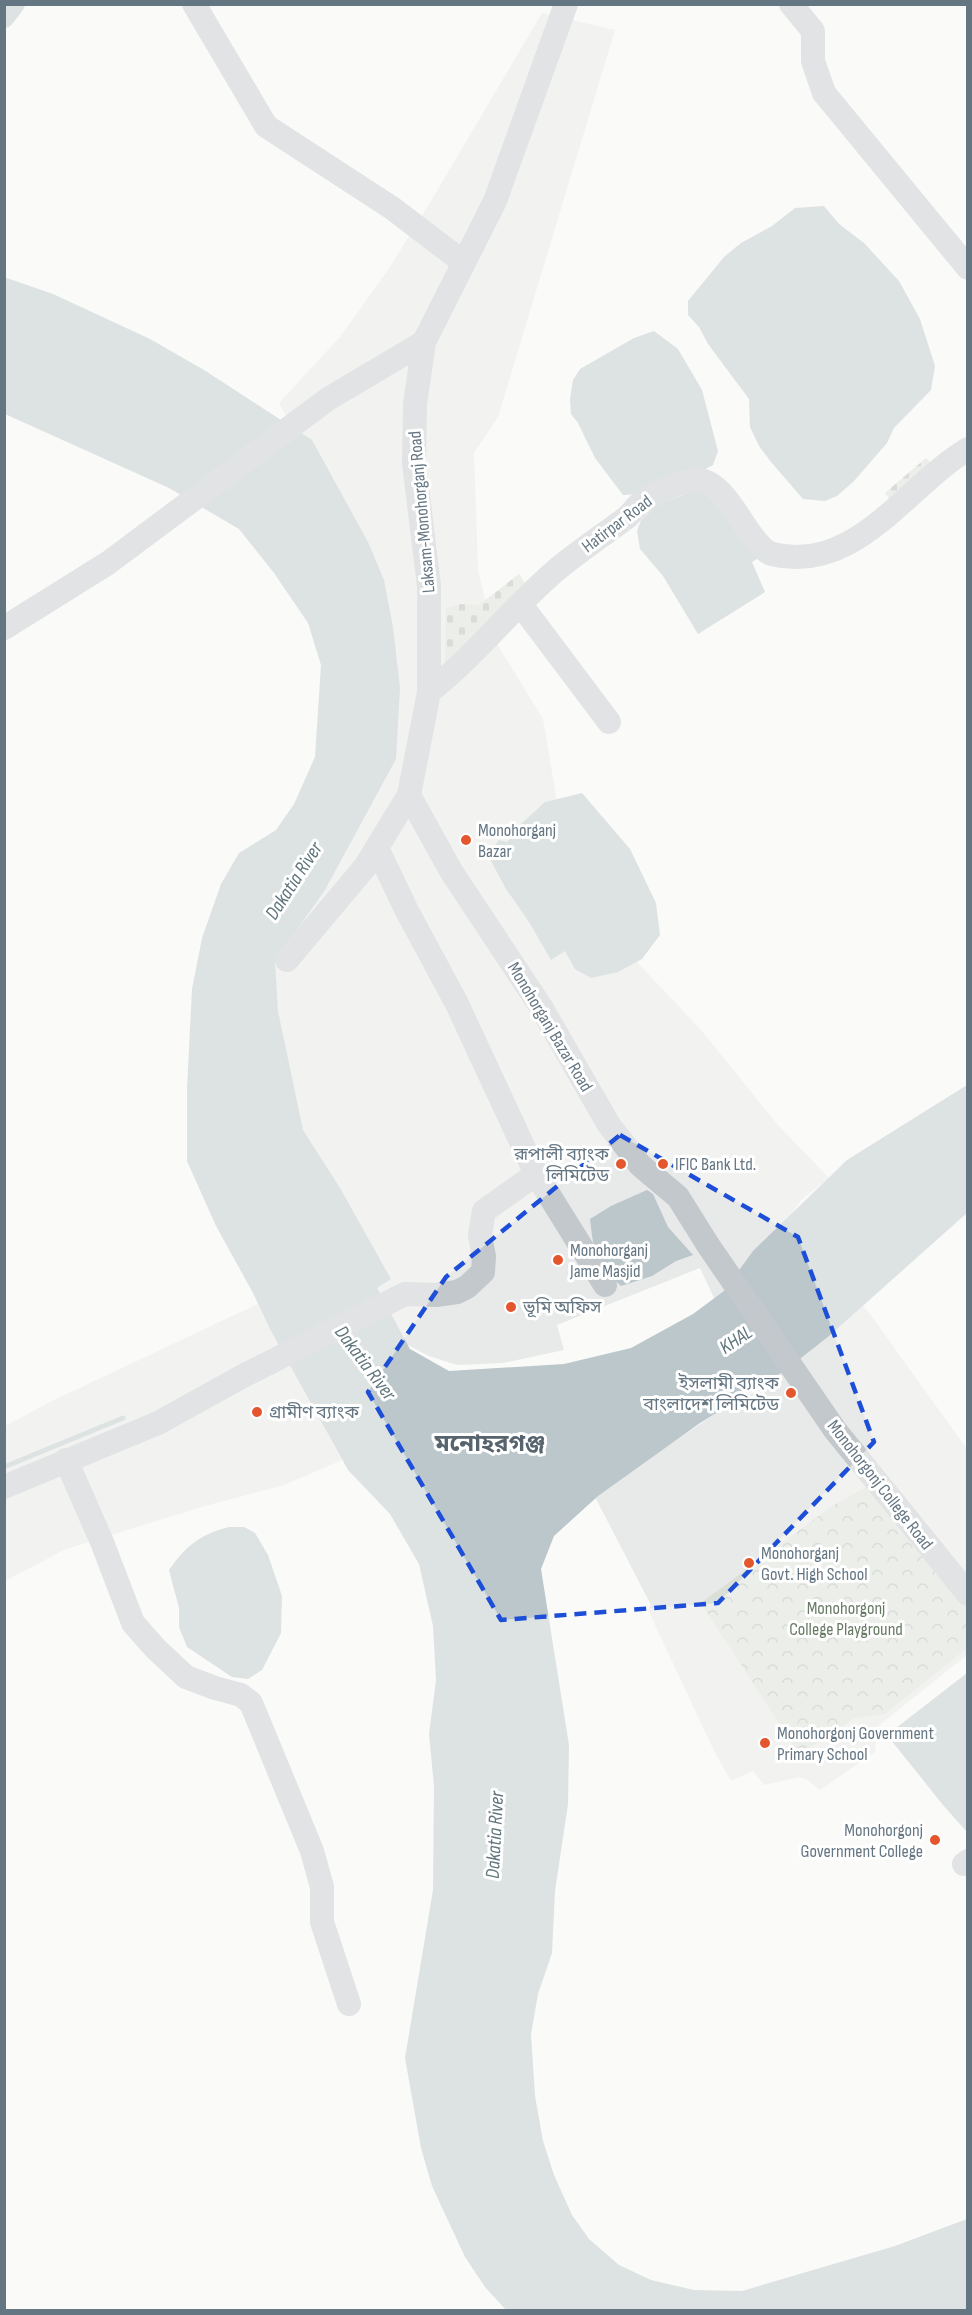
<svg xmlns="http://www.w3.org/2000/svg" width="972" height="2315" font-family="'Sofia Sans Condensed','Noto Sans Bengali',sans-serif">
<defs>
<pattern id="cemetery-stones" width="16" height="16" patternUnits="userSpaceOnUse" patternTransform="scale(1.5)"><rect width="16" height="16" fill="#dadfd7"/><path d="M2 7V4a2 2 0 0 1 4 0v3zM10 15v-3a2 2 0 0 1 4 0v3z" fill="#b4b9b4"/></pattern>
<pattern id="park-crowns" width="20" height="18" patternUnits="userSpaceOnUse" patternTransform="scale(1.5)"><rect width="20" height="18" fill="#dadfd7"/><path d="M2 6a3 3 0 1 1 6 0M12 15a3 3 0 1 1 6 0" fill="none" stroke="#b4b9b4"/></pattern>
</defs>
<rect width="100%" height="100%" fill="#fafaf8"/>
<!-- built -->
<path fill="#e8e9e9" d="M 542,13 L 615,30 L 498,417 L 474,453 L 478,569 L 494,639 L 543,719 L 557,802 L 635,960 L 702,1031 L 777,1124 L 829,1178 L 801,1200 L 790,1216 L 870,1314 L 967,1449 L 967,1655 L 877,1727 L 875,1752 L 820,1790 L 806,1779 L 799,1777 L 764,1785 L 753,1771 L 731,1781 L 715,1753 L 648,1610 L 651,1605 L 594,1495 L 727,1406 L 775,1382 L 714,1298 L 700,1268 L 557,1325 L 564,1350 L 503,1363 L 457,1365 L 429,1356 L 402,1342 L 305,1391 L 342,1460 L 284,1485 L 205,1506 L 66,1549 L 5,1581 L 5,1426 L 52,1401 L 370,1251 L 301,1134 L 269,963 L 391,757 L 310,463 L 279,403 L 340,337 L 388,270 L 431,201 Z"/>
<!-- cemetery -->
<g fill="url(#cemetery-stones)">
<path d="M 926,458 L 935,467 L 894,505 L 885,493 Z"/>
<path d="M 519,574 L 531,593 L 445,672 L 446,608 L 461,604 L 479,605 Z"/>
</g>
<!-- park -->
<path fill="url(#park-crowns)" d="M 868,1486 L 967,1608 L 967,1648 L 885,1714 L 855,1718 L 799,1754 L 701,1603 L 829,1508 Z"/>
<!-- water -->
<g fill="#bbc7cb">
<path d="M 824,206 L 839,224 L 864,243 L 899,281 L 920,319 L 935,366 L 931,390 L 894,428 L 887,443 L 854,481 L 837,496 L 825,501 L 803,499 L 771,462 L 759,446 L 750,427 L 749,399 L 708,344 L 699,327 L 688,315 L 688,301 L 724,257 L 741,243 L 772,226 L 795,208 Z"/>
<path d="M 4,277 L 53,294 L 150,339 L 204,370 L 312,440 L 368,542 L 384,580 L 393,627 L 400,688 L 396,759 L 325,890 L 275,961 L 278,1011 L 303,1130 L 340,1188 L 391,1279 L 377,1288 L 410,1349 L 449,1371 L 564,1364 L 631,1348 L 693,1314 L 724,1291 L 753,1251 L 847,1160 L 967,1085 L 967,1213 L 829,1336 L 783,1372 L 700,1423 L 598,1496 L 554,1536 L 541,1569 L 569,1745 L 568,1804 L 555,1891 L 552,1953 L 538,1994 L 531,2034 L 535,2096 L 543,2141 L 554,2175 L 572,2215 L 589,2239 L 619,2265 L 651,2280 L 694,2290 L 742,2291 L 895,2246 L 967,2219 L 967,2310 L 506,2310 L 485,2287 L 465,2257 L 432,2186 L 421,2148 L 405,2058 L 433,1890 L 434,1786 L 429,1734 L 436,1680 L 433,1626 L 419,1564 L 390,1514 L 348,1470 L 271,1331 L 253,1293 L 216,1226 L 187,1161 L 187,1089 L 192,989 L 202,938 L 221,884 L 239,853 L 276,830 L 294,804 L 315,757 L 321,665 L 308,623 L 274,573 L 239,529 L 169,488 L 5,414 Z"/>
<path d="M 654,331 L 678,349 L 702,390 L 718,451 L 713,465 C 690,478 648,495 623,495 L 595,458 L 578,423 L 571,414 L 570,399 L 573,380 L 580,369 L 634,338 Z"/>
<path d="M 694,491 L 705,492 L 760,557 L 752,562 L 765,592 L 698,634 L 663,576 L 640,549 L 637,531 L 641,520 L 656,505 Z"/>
<path d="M 582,793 L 630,849 L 656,903 L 660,935 L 642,959 L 618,972 L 591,978 L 575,969 L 565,951 L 551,960 L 529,922 L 506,889 L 491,861 L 493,847 L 499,840 L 507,842 L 521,824 L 545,802 Z"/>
<path d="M 647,1190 L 653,1194 L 668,1227 L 693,1255 L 676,1261 L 652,1276 L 621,1286 C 595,1262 594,1253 590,1219 L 611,1206 Z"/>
<path d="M 229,1527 L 244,1527 L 255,1533 L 268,1555 L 282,1596 L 281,1633 L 262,1670 L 248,1679 L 232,1677 L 187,1647 L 179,1627 L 179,1608 L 169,1570 C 187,1545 199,1535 229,1527 Z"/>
<path d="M 967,1673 L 967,1832 L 943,1805 L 887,1735 Z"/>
</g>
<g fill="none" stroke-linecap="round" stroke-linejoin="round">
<!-- stream -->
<path stroke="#bbc7cb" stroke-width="5" d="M 4,1467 L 123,1418"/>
<!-- canal -->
<path stroke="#bbc7cb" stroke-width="20" d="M 4,18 L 15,4"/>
<!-- minor -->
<g stroke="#c3c8cc" stroke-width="24">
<path d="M 194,4 L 266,126 L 392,208 L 463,262"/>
<path d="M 791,4 L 813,31 L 813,61 L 824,93 L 968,268"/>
<path d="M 521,605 L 609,722"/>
<path d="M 4,628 L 108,563 L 328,399 L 424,342"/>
<path d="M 429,692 C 475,656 510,610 554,572 C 576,553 602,536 626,518 C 632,513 636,506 642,502 C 654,493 682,480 697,480 C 729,480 748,547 772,554 C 855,575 906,486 968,449"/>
<path d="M 409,795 L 451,871 L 541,1007 L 609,1125 L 640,1165 L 678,1197 L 708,1245 L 835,1430 L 968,1594"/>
<path d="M 377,848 L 406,909 L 457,1004 L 536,1174 L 605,1285"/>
<path d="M 287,960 L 365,867 L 409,795 L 429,692 L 429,586 L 414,463 L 415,404 L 424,342 L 495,201 L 566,4"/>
<path d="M 66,1460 L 102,1542 L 133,1623 L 155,1648 L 186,1677 L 215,1688 L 241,1695 L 251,1703 L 312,1851 L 322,1887 L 322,1922 L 349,2004"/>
<path d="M 4,1487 L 158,1423 L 243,1376 L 405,1294 L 436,1295 L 457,1292 L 467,1287 L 483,1272 L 484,1257 L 480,1235 L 484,1211 L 536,1174"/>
<path d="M 964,1864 L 968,1861"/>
</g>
</g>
<!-- marked area -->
<path d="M0 0H972V2315H0ZM 620,1135 L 798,1237 L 874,1442 L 718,1603 L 501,1620 L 368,1392 L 446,1277 Z" fill="#fafaf8" fill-opacity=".55" fill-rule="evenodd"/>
<path fill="none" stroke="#1d4ed8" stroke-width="4.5" stroke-dasharray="12 8" stroke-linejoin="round" d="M 620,1135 L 798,1237 L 874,1442 L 718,1603 L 501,1620 L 368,1392 L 446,1277 Z"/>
<!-- markers -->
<g fill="#e4572e" stroke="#fff" stroke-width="2">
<circle cx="466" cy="840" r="6"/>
<circle cx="621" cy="1164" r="6"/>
<circle cx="663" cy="1164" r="6"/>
<circle cx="558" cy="1260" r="6"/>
<circle cx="511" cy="1307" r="6"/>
<circle cx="791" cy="1393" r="6"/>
<circle cx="257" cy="1412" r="6"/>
<circle cx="749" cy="1563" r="6"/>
<circle cx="765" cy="1743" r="6"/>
<circle cx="935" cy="1840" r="6"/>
</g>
<g text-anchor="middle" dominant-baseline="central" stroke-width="6" stroke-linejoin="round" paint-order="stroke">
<!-- street labels -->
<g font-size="18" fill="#657683" stroke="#fff">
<text transform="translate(422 512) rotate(-95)">Laksam-Monohorganj Road</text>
<text transform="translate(617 524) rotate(-37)">Hatirpar Road</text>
<text transform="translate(550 1027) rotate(59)">Monohorganj Bazar Road</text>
<text transform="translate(880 1485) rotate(52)">Monohorgonj College Road</text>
</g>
<!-- poi labels -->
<g font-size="18" fill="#657683" stroke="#fff" text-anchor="start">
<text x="478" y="830">Monohorganj<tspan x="478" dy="21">Bazar</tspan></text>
<text x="609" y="1154" text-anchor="end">রূপালী ব্যাংক<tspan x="609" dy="21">লিমিটেড</tspan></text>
<text x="675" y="1164">IFIC Bank Ltd.</text>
<text x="570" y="1250">Monohorganj<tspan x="570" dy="21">Jame Masjid</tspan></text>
<text x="523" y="1307">ভূমি অফিস</text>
<text x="779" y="1383" text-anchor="end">ইসলামী ব্যাংক<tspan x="779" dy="21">বাংলাদেশ লিমিটেড</tspan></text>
<text x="269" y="1412">গ্রামীণ ব্যাংক</text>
<text x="761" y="1553">Monohorganj<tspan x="761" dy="21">Govt. High School</tspan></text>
<text x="777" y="1733">Monohorgonj Government<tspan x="777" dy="21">Primary School</tspan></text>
<text x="923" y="1830" text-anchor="end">Monohorgonj<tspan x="923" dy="21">Government College</tspan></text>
</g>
<!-- park labels -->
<g font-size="18" fill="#687a64" stroke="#fff">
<text x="846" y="1608">Monohorgonj<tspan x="846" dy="21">College Playground</tspan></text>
</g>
<!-- water labels -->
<g font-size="20" font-style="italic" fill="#60757c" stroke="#fff">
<text transform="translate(294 881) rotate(-57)">Dakatia River</text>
<text transform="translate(736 1340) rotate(-34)">KHAL</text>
<text transform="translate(365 1363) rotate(53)">Dakatia River</text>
<text transform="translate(495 1835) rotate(-87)">Dakatia River</text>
</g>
<!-- district labels -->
<g font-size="24" font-weight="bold" fill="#57646e" stroke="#fff">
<text x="490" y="1443">মনোহরগঞ্জ</text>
</g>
</g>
<!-- border -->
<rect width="972" height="2315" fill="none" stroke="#657683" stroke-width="12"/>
</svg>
